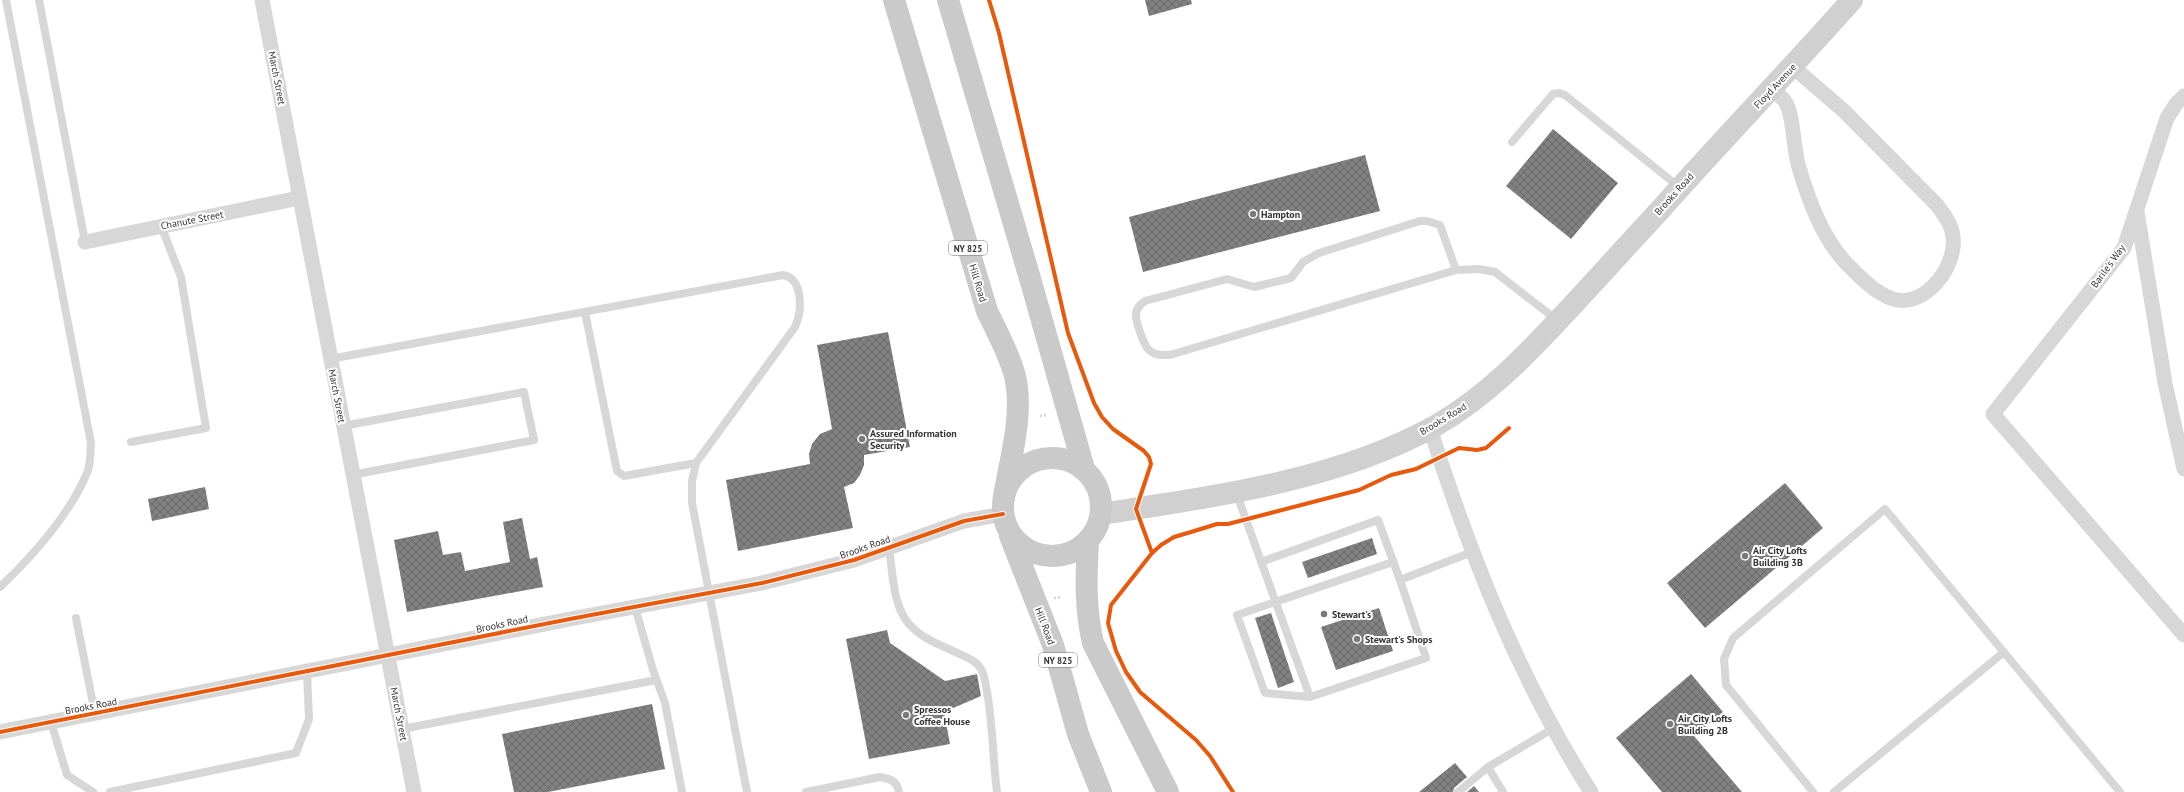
<svg xmlns="http://www.w3.org/2000/svg" width="2184" height="792" font-family="'PT Sans',sans-serif">
<defs>
<pattern id="building-cross-hatch" width="8" height="8" patternUnits="userSpaceOnUse"><rect width="8" height="8" fill="#818181"/><path d="M0 0l8 8M0 8l8-8" fill="none" stroke="#6a6a6a"/></pattern>
</defs>
<rect width="100%" height="100%" fill="#fff"/>
<!-- building -->
<g fill="url(#building-cross-hatch)">
<path d="M 1145,0 L 1191,0 L 1192,4 L 1149,16 Z"/>
<path d="M 1553,129 L 1618,183 L 1571,239 L 1506,186 Z"/>
<path d="M 1365,155 L 1380,211 L 1143,272 L 1129,217 Z"/>
<path d="M 888,332 L 910,447 L 864,455 L 864,465 L 860,475 L 854,483 L 844,487 L 853,528 L 738,551 L 726,480 L 810,464 L 809,454 L 812,444 L 820,434 L 832,429 L 817,345 Z"/>
<path d="M 1785,483 L 1823,528 L 1705,628 L 1667,583 Z"/>
<path d="M 205,487 L 209,509 L 152,521 L 148,499 Z"/>
<path d="M 522,518 L 530,559 L 537,557 L 543,587 L 407,612 L 394,540 L 438,531 L 443,555 L 461,552 L 465,571 L 510,562 L 503,522 Z"/>
<path d="M 1372,538 L 1377,554 L 1308,578 L 1302,562 Z"/>
<path d="M 1379,608 L 1393,651 L 1336,670 L 1321,627 Z"/>
<path d="M 1271,613 L 1294,682 L 1278,688 L 1255,618 Z"/>
<path d="M 887,630 L 890,643 L 945,681 L 977,674 L 981,696 L 944,712 L 950,744 L 869,759 L 846,639 Z"/>
<path d="M 1691,674 L 1723,712 L 1694,736 L 1742,792 L 1662,792 L 1616,738 Z"/>
<path d="M 652,704 L 665,769 L 548,792 L 514,792 L 502,734 Z"/>
<path d="M 1455,763 L 1467,777 L 1454,788 L 1453,792 L 1419,792 Z"/>
<path d="M 1474,786 L 1479,792 L 1467,792 Z"/>
</g>
<g fill="none" stroke-linecap="round" stroke-linejoin="round">
<!-- path -->
<g stroke="#d6d6d6" stroke-width="2.5" stroke-dasharray="2 2" stroke-linecap="butt">
<path d="M 1040,416 L 1048,415"/>
<path d="M 1054,598 L 1062,597"/>
</g>
<!-- lane -->
<g stroke="#d7d7d7" stroke-width="8">
<path d="M 39,0 L 85,242"/>
<path d="M 1512,142 L 1553,94 L 1559,93 L 1565,95 L 1679,187"/>
<path d="M 1456,270 L 1440,225 L 1427,221 L 1420,221 L 1319,253 L 1303,262 L 1291,278 L 1254,287 L 1227,279 L 1145,301 C 1141,304 1137,307 1136,313 C 1135,320 1144,346 1149,350 C 1155,356 1163,355 1170,355 L 1456,270 L 1479,269 L 1495,272 L 1557,320"/>
<path d="M 585,312 L 617,471 L 624,476 L 696,463"/>
<path d="M 330,359 L 783,275 C 804,279 802,312 795,327 L 696,463 L 692,481 L 692,503 L 747,792"/>
<path d="M 343,426 L 524,392 L 534,440 L 352,475"/>
<path d="M 131,442 L 206,428 L 181,277 L 161,226"/>
<path d="M 1236,492 L 1310,697 L 1426,658 L 1400,580 L 1472,552"/>
<path d="M 889,547 C 893,573 892,611 914,629 C 924,639 938,644 951,650 C 961,655 975,659 981,669 C 986,678 986,689 988,698 C 993,730 993,761 997,792"/>
<path d="M 1261,562 L 1378,520 L 1400,580"/>
<path d="M 0,587 C 32,557 70,514 87,473 C 91,465 90,452 91,443 L 6,0"/>
<path d="M 635,607 L 653,670 L 665,703 L 682,792"/>
<path d="M 76,618 L 95,714"/>
<path d="M 1310,697 L 1265,693 L 1237,615 L 1393,562"/>
<path d="M 51,722 L 67,775 L 93,792"/>
<path d="M 402,729 L 656,680"/>
<path d="M 1488,767 L 1503,792"/>
<path d="M 110,792 L 296,753 L 309,719 L 307,672"/>
<path d="M 806,792 L 880,777 C 891,779 897,781 899,792"/>
<path d="M 1458,792 L 1488,767 L 1554,728"/>
<path d="M 1813,792 L 1726,685 L 1724,659 L 1733,638 L 1885,509 L 2120,792"/>
<path d="M 1834,792 L 2004,652"/>
</g>
<!-- street -->
<g stroke="#d7d7d7" stroke-width="15">
<path d="M 262,0 L 414,792"/>
<path d="M 1773,89 C 1778,94 1785,99 1787,105 C 1793,115 1794,150 1798,164 C 1808,199 1822,238 1847,264 C 1860,277 1875,293 1893,299 C 1925,309 1957,266 1953,237 C 1952,224 1944,215 1937,205 L 1844,111 L 1793,67"/>
<path d="M 2184,96 L 2176,104 L 2167,118 L 2124,248 L 1993,414 L 2184,635"/>
<path d="M 2137,212 L 2165,383 L 2184,469"/>
<path d="M 85,242 L 299,198"/>
<path d="M 1430,428 C 1470,555 1519,679 1591,792"/>
<path d="M 0,732 L 570,619 L 762,583 L 854,560 L 964,521 L 1003,514"/>
</g>
<!-- secondary -->
<path stroke="#d0d0d0" stroke-width="22" d="M 1101,514 C 1211,497 1336,481 1435,426 C 1488,396 1529,352 1570,308 C 1600,275 1630,243 1660,210 C 1723,139 1789,71 1852,0"/>
<!-- primary -->
<g stroke="#cacaca" stroke-width="22">
<path d="M 894,0 L 987,311 C 997,332 1009,353 1015,376 C 1024,415 1010,459 1004,497"/>
<path d="M 948,0 L 1031,282 L 1084,469"/>
<circle cx="1052" cy="507" r="49"/>
<path d="M 1010,536 L 1053,645 L 1078,734 L 1101,792"/>
<path d="M 1088,542 C 1086,578 1085,608 1093,643 L 1168,792"/>
</g>
<!-- cycleway casing -->
<g stroke="#fff" stroke-width="6">
<g id="cycleway">
<path d="M 989,0 L 999,33 L 1068,333 L 1094,403 L 1102,417 L 1113,429 L 1144,451 L 1149,457 L 1151,464 L 1136,509 L 1152,553"/>
<path d="M 0,732 L 570,619 L 762,583 L 854,560 L 964,521 L 1003,514"/>
<path d="M 1233,792 L 1210,756 L 1196,740 L 1140,692 L 1126,672 L 1116,651 L 1108,623 L 1111,605 L 1152,553 L 1161,545 L 1174,537 L 1191,532 L 1217,524 L 1228,524 L 1359,490 L 1391,475 L 1416,469 L 1459,448 L 1477,450 L 1486,448 L 1509,428"/>
</g>
</g>
<!-- cycleway -->
<use href="#cycleway" stroke="#e8590c" stroke-width="4"/>
</g>
<!-- markers -->
<g fill="#7a7a7a" stroke="#fff" stroke-width="1.5">
<circle cx="1253" cy="214" r="4"/>
<circle cx="862" cy="439" r="4"/>
<circle cx="1745" cy="556" r="4"/>
<circle cx="1324" cy="614" r="4"/>
<circle cx="1357" cy="639" r="4"/>
<circle cx="906" cy="715" r="4"/>
<circle cx="1670" cy="724" r="4"/>
</g>
<g text-anchor="middle" dominant-baseline="central" stroke-width="4" stroke-linejoin="round" paint-order="stroke">
<!-- shield labels -->
<g fill="#fff" stroke="#707070" stroke-width="1">
<rect x="949" y="241" width="38" height="14" rx="3"/>
<rect x="1039" y="653" width="38" height="14" rx="3"/>
</g>
<g font-size="9" font-weight="bold" fill="#333">
<text x="968" y="248">NY 825</text>
<text x="1058" y="660">NY 825</text>
</g>
<!-- street labels -->
<g font-size="10" fill="#333" stroke="#fff">
<text transform="translate(277 78) rotate(79)">March Street</text>
<text transform="translate(1775 86) rotate(-47)">Floyd Avenue</text>
<text transform="translate(1674 194) rotate(-48)">Brooks Road</text>
<text transform="translate(192 220) rotate(-11)">Chanute Street</text>
<text transform="translate(2108 266) rotate(-54)">Barile's Way</text>
<text transform="translate(978 283) rotate(73)">Hill Road</text>
<text transform="translate(337 396) rotate(79)">March Street</text>
<text transform="translate(1443 419) rotate(-31)">Brooks Road</text>
<text transform="translate(865 547) rotate(-19)">Brooks Road</text>
<text transform="translate(502 624) rotate(-12)">Brooks Road</text>
<text transform="translate(1045 626) rotate(69)">Hill Road</text>
<text transform="translate(91 706) rotate(-11)">Brooks Road</text>
<text transform="translate(399 714) rotate(79)">March Street</text>
</g>
<!-- poi labels -->
<g font-size="10" font-weight="bold" fill="#333" stroke="#fff" text-anchor="start">
<text x="1261" y="214">Hampton</text>
<text x="870" y="433">Assured Information<tspan x="870" dy="12">Security</tspan></text>
<text x="1753" y="550">Air City Lofts<tspan x="1753" dy="12">Building 3B</tspan></text>
<text x="1332" y="614">Stewart's</text>
<text x="1365" y="639">Stewart's Shops</text>
<text x="914" y="709">Spressos<tspan x="914" dy="12">Coffee House</tspan></text>
<text x="1678" y="718">Air City Lofts<tspan x="1678" dy="12">Building 2B</tspan></text>
</g>
</g>
</svg>
